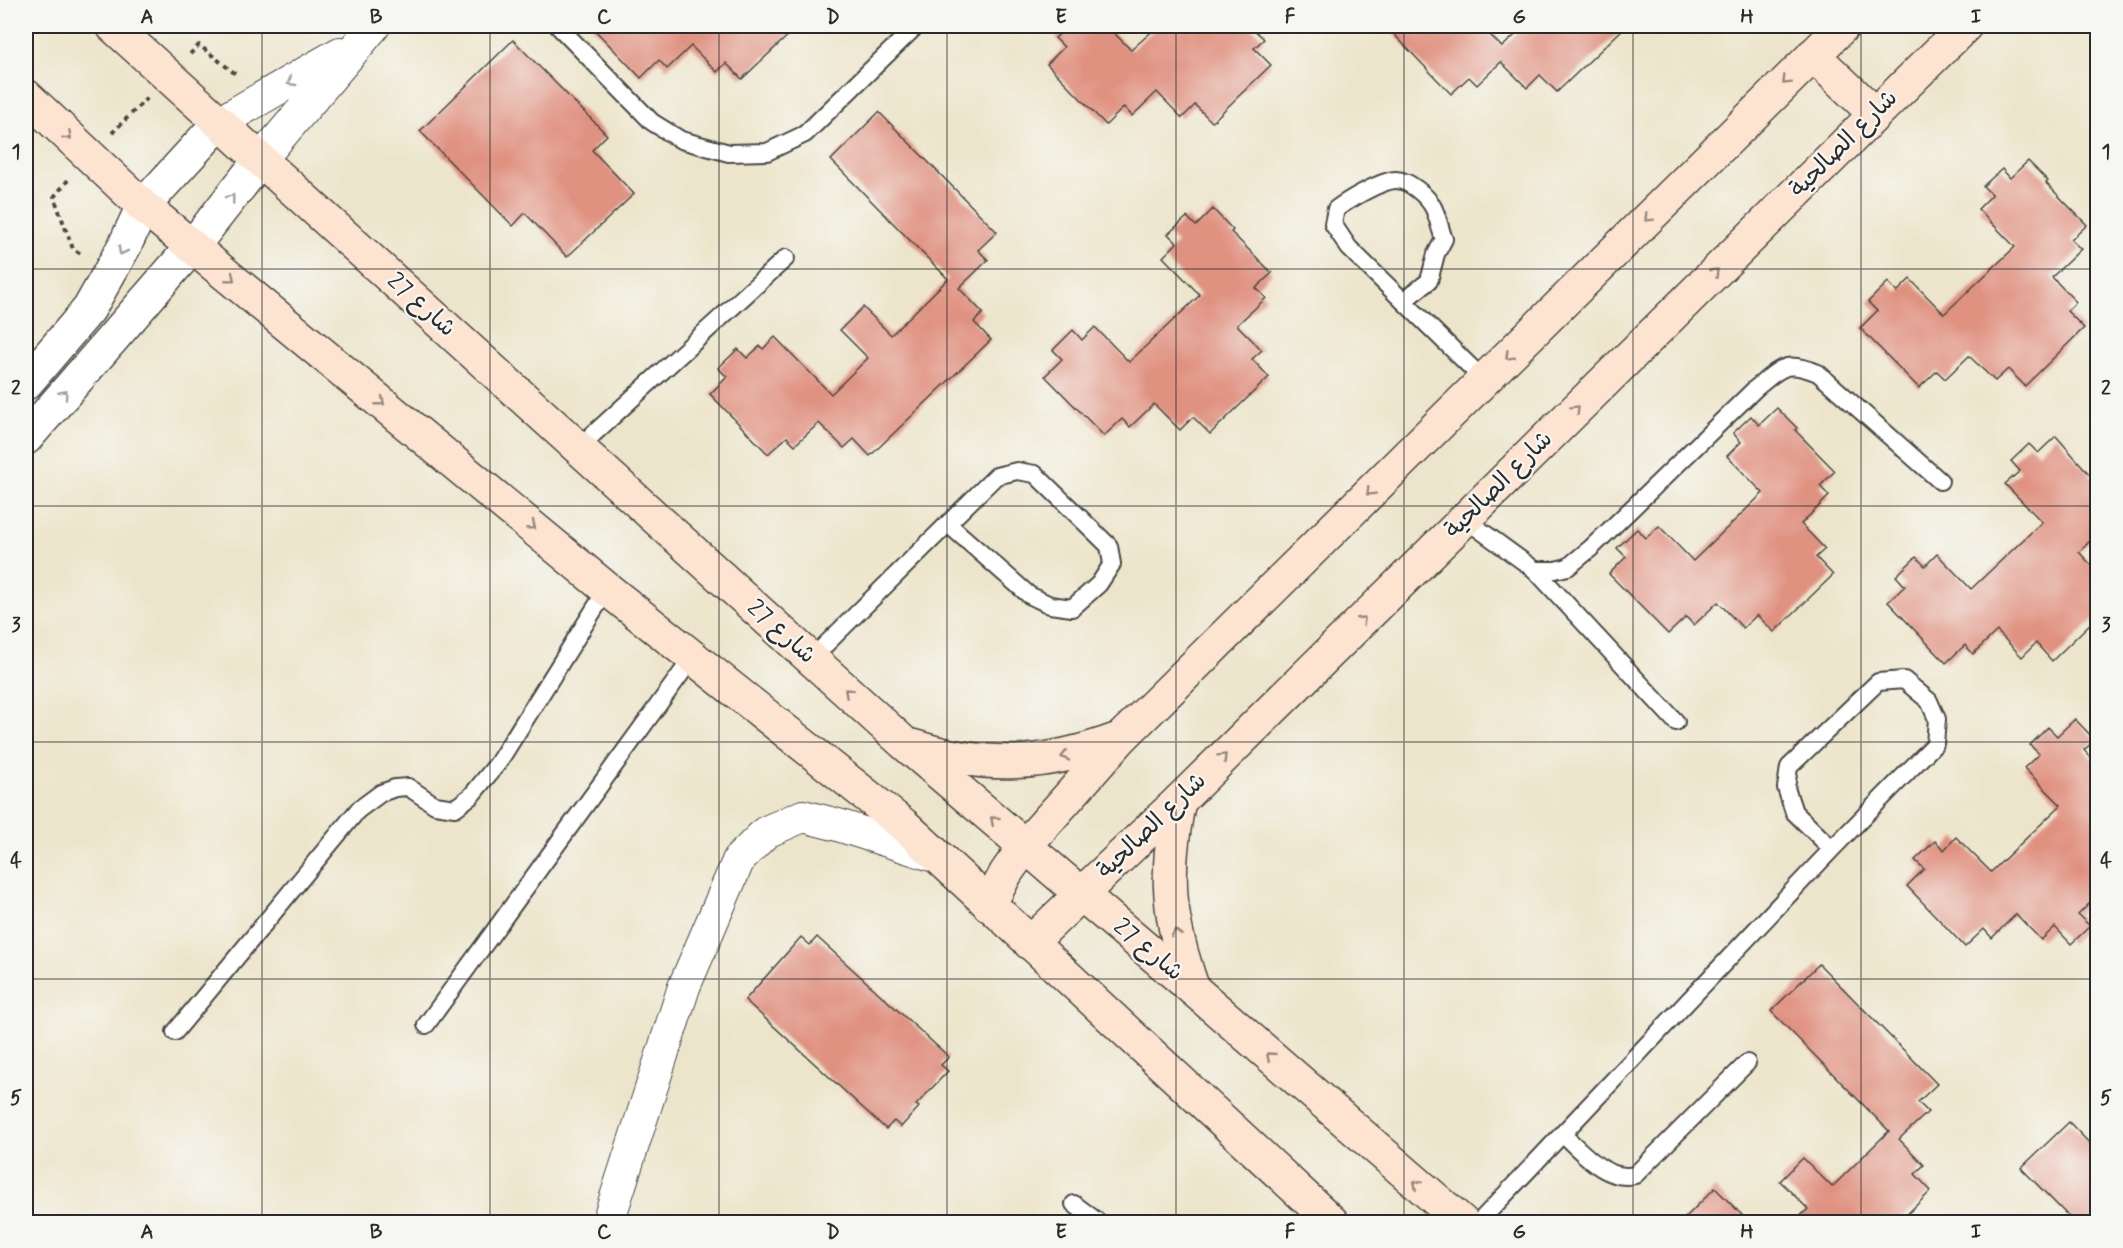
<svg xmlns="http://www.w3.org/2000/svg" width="2123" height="1248" font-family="Mynerve,'Playpen Sans Arabic',sans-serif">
<rect width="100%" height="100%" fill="#f6f6f2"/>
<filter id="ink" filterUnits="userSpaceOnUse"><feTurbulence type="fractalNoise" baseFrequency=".0167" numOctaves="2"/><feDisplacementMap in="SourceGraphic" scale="12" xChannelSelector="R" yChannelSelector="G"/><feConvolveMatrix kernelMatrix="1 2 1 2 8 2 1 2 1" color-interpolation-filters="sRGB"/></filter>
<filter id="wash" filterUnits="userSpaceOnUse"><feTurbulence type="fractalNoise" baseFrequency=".008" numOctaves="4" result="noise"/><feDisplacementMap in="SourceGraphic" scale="24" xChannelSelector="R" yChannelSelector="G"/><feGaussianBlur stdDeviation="1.35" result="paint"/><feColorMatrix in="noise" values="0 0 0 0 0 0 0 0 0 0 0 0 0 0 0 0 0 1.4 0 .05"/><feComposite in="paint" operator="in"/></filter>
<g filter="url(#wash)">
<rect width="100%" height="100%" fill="#ede5cb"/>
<g id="blocks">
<!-- building -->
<g fill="#e09281">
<path d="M 591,26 L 798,26 L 742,79 L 726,63 L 717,72 L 691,46 L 667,69 L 659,60 L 641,78 Z"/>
<path d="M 1068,26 L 1107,26 L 1131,50 L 1158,26 L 1250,26 L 1264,39 L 1254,48 L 1271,65 L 1212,122 L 1195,105 L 1182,118 L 1157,92 L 1132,116 L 1124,107 L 1106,125 L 1047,64 L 1064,47 L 1055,38 Z"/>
<path d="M 1386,26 L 1481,26 L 1502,47 L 1525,26 L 1626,26 L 1557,92 L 1540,75 L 1527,88 L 1501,62 L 1477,85 L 1469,77 L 1451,94 Z"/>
<path d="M 513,40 L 607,135 L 592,150 L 634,194 L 567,257 L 525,213 L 513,226 L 420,131 Z"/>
<path d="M 879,112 L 997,232 L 978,250 L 988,260 L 959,288 L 983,313 L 974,322 L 991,340 L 870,456 L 854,439 L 844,448 L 819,423 L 795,445 L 787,437 L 768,454 L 710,394 L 727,377 L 718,368 L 738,349 L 747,358 L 760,346 L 763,349 L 775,337 L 831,394 L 868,358 L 840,330 L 863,307 L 891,335 L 948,279 L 831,160 Z"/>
<path d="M 2028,161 L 2048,181 L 2046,183 L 2087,225 L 2071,240 L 2081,249 L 2052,277 L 2076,302 L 2067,311 L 2084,328 L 2025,386 L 2008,369 L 1995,381 L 1969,356 L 1945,379 L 1937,371 L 1919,388 L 1860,328 L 1877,311 L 1868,302 L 1888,282 L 1897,292 L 1910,279 L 1944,314 L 2015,247 L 1978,209 L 1992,195 L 1983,186 L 2002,169 L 2010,178 Z"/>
<path d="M 1213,209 L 1233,230 L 1231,232 L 1272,273 L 1256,288 L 1266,298 L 1237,325 L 1262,350 L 1252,359 L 1269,377 L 1210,434 L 1193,417 L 1180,430 L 1154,404 L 1130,427 L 1122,419 L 1104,436 L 1045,376 L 1062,359 L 1053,350 L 1073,330 L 1082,340 L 1095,327 L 1129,362 L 1200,295 L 1163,257 L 1177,243 L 1168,234 L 1187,217 L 1196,226 Z"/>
<path d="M 1777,408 L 1797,428 L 1795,430 L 1835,471 L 1820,486 L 1829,496 L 1801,524 L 1825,549 L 1816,557 L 1833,575 L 1774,632 L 1757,615 L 1743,628 L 1718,602 L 1694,625 L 1686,617 L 1668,634 L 1609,574 L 1626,557 L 1617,548 L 1637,529 L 1646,538 L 1659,526 L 1693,561 L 1763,493 L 1727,456 L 1741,442 L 1733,433 L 1751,416 L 1759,425 Z"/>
<path d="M 2056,436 L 2097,483 L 2097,534 L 2079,552 L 2097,571 L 2097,617 L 2052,661 L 2036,643 L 2022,657 L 1997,631 L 1973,654 L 1965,645 L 1946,663 L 1888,602 L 1905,586 L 1896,576 L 1916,557 L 1925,566 L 1937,554 L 1971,589 L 2042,522 L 2005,484 L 2020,471 L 2011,461 L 2029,444 L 2038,453 Z"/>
<path d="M 2075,719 L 2095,740 L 2084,750 L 2097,764 L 2097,896 L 2078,915 L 2090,926 L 2071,944 L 2055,927 L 2041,940 L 2016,914 L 1992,938 L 1984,929 L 1965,947 L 1907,886 L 1924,869 L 1915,860 L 1935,841 L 1944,850 L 1956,837 L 1991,872 L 2061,805 L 2024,768 L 2039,754 L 2030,745 L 2048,727 L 2057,736 Z"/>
<path d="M 801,937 L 810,945 L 817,937 L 949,1057 L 941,1065 L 948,1071 L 916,1105 L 919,1107 L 901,1127 L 894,1121 L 886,1129 L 745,1000 Z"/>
<path d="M 1819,964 L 1937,1084 L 1918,1102 L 1928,1112 L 1899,1139 L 1924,1165 L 1915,1174 L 1931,1191 L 1899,1222 L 1794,1222 L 1808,1209 L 1780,1181 L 1803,1158 L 1832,1187 L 1889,1131 L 1771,1011 Z"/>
<path d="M 2069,1122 L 2097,1151 L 2097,1222 L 2074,1222 L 2021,1168 Z"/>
<path d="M 1715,1188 L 1749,1222 L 1681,1222 Z"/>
</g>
</g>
</g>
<g filter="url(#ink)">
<use href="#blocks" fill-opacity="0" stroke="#484743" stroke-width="1.5"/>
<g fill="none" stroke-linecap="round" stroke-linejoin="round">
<!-- service casing -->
<g stroke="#484743" stroke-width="20">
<g id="service">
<path d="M 558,26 L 652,122 L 681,140 L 729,153 L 767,152 L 805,134 L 916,26"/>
<path d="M 1403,301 L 1429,281 L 1436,254 L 1444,239 C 1440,229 1438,217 1433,207 C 1427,196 1409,180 1396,180 C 1382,180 1348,200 1336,209 L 1333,224 L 1349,248 L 1484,380"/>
<path d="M 578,448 L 786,258"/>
<path d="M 1465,519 L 1535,570 L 1555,570 L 1568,567 L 1591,548 L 1756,388 C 1782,367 1785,360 1818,373 L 1940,481"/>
<path d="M 1535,570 L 1676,722"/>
<path d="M 811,659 L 996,476 L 1017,471 L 1035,474 L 1109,546 L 1112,564 L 1099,584 L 1072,608 L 1050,605 L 1029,595 L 948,524"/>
<path d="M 426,1025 L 693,657"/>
<path d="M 175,1032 L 358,810 L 381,793 L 395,788 L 408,787 L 435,805 L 455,808 L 471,796 L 498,763 L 607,589"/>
<path d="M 1563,1135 C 1583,1152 1606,1182 1635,1175 L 1747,1063"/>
<path d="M 1074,1204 L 1098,1222"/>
<path d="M 1479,1222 L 1832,849 L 1935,744 L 1937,719 L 1929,701 L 1904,680 L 1878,682 L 1789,767 L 1786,788 L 1794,812 L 1832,849"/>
</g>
</g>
<!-- minor casing -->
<g stroke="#484743" stroke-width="34">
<g id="minor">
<path d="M 220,122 L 340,53"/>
<path d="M 261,159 L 374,26"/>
<path d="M 608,1222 L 684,987 L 739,859 L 766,832 L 803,816 L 838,825 L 938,857"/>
</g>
</g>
<!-- tertiary casing -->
<g stroke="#484743" stroke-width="36">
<g id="tertiary">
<path d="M 26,383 L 89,309 L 125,245 L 143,206 L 220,122"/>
<path d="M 26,438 L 192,247 L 261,159"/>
</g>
</g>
<!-- secondary casing -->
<g stroke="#484743" stroke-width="36">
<g id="secondary">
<path d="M 113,26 L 904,743 L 1193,989 L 1462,1222"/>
<path d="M 1813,55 L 1875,114"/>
<path d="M 26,96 L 143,206 L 607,589 L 905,826 L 1332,1222"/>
<path d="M 912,746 C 987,770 1046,766 1119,739"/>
<path d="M 1179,801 C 1164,874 1168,919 1193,989"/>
<path d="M 989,905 L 1006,873 L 1025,846 L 1121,738 L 1843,26"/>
<path d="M 1030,943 L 1179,801 L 1965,26"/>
</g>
</g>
<!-- path -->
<g stroke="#484743" stroke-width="4" stroke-dasharray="4.5 4.5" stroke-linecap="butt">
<path d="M 190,54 L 199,45 L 237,75"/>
<path d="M 112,133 L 147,98"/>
<path d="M 68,180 L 54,197 L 73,249 L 83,255"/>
</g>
<!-- service -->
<use href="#service" stroke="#fff" stroke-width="16"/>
<!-- minor -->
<use href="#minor" stroke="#fff" stroke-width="32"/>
<!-- tertiary -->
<use href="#tertiary" stroke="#fff" stroke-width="33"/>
<!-- secondary -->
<use href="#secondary" stroke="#fde4d1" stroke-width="33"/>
</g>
<!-- one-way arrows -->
<defs><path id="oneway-chevron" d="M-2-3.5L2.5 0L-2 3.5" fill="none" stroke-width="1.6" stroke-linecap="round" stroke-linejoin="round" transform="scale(1.5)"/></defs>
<g stroke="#94887e">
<use href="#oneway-chevron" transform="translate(1786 81) rotate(135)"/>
<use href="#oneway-chevron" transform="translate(68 136) rotate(43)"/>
<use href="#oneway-chevron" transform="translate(1648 218) rotate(135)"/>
<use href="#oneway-chevron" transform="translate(1715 272) rotate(-45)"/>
<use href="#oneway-chevron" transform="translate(231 278) rotate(39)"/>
<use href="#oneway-chevron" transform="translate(1509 356) rotate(135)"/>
<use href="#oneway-chevron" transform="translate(381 402) rotate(39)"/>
<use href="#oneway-chevron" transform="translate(1576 409) rotate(-45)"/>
<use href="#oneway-chevron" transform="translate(1370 492) rotate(135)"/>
<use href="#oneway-chevron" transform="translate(532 526) rotate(39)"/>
<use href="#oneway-chevron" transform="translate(1362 620) rotate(-45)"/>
<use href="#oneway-chevron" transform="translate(848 692) rotate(-138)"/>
<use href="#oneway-chevron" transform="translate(1065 756) rotate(167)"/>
<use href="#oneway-chevron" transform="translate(1223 757) rotate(-45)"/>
<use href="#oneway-chevron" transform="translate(994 820) rotate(-139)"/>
<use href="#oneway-chevron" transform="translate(1176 933) rotate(-102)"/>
<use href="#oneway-chevron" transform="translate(1270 1056) rotate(-139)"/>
<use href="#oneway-chevron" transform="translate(1417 1184) rotate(-139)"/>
</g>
<g stroke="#a0a0a0">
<use href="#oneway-chevron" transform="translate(291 82) rotate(150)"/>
<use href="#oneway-chevron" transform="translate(231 198) rotate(-52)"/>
<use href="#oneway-chevron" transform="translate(122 251) rotate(118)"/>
<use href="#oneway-chevron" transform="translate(64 394) rotate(-49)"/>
</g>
</g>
<!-- grid -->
<path fill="none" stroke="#2b2b2b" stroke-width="1.5" stroke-opacity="0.55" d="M 262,26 L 262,1222M 490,26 L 490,1222M 719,26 L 719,1222M 947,26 L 947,1222M 1176,26 L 1176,1222M 1404,26 L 1404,1222M 1633,26 L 1633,1222M 1861,26 L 1861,1222M 26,269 L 2098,269M 26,506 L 2098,506M 26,742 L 2098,742M 26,979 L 2098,979"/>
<g text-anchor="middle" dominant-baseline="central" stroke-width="4.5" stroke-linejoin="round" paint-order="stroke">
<!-- street labels -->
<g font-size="24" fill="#2b2b2b" stroke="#f6f6f2">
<text transform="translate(1844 144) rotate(-45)">شارع الصالحية</text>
<text transform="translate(421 305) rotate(42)">شارع 27</text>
<text transform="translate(1499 485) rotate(-45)">شارع الصالحية</text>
<text transform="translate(781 632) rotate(42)">شارع 27</text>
<text transform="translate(1152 826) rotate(-44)">شارع الصالحية</text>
<text transform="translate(1148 950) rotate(40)">شارع 27</text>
</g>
</g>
<!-- margin -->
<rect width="2123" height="1248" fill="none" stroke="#f6f6f2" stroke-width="66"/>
<rect x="33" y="33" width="2057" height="1182" fill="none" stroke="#2b2b2b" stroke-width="2"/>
<g font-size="20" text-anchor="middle" font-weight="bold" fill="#2b2b2b">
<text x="147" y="23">A</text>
<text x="376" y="23">B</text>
<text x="604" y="23">C</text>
<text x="833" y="23">D</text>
<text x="1061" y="23">E</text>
<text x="1290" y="23">F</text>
<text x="1519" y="23">G</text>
<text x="1747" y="23">H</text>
<text x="1976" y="23">I</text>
<text x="16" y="158">1</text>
<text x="2106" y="158">1</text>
<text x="16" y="394">2</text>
<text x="2106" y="394">2</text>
<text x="16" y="631">3</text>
<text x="2106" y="631">3</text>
<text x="16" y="867">4</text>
<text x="2106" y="867">4</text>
<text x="16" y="1104">5</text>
<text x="2106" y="1104">5</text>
<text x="147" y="1238">A</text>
<text x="376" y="1238">B</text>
<text x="604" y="1238">C</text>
<text x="833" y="1238">D</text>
<text x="1061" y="1238">E</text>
<text x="1290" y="1238">F</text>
<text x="1519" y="1238">G</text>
<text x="1747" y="1238">H</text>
<text x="1976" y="1238">I</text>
</g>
</svg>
